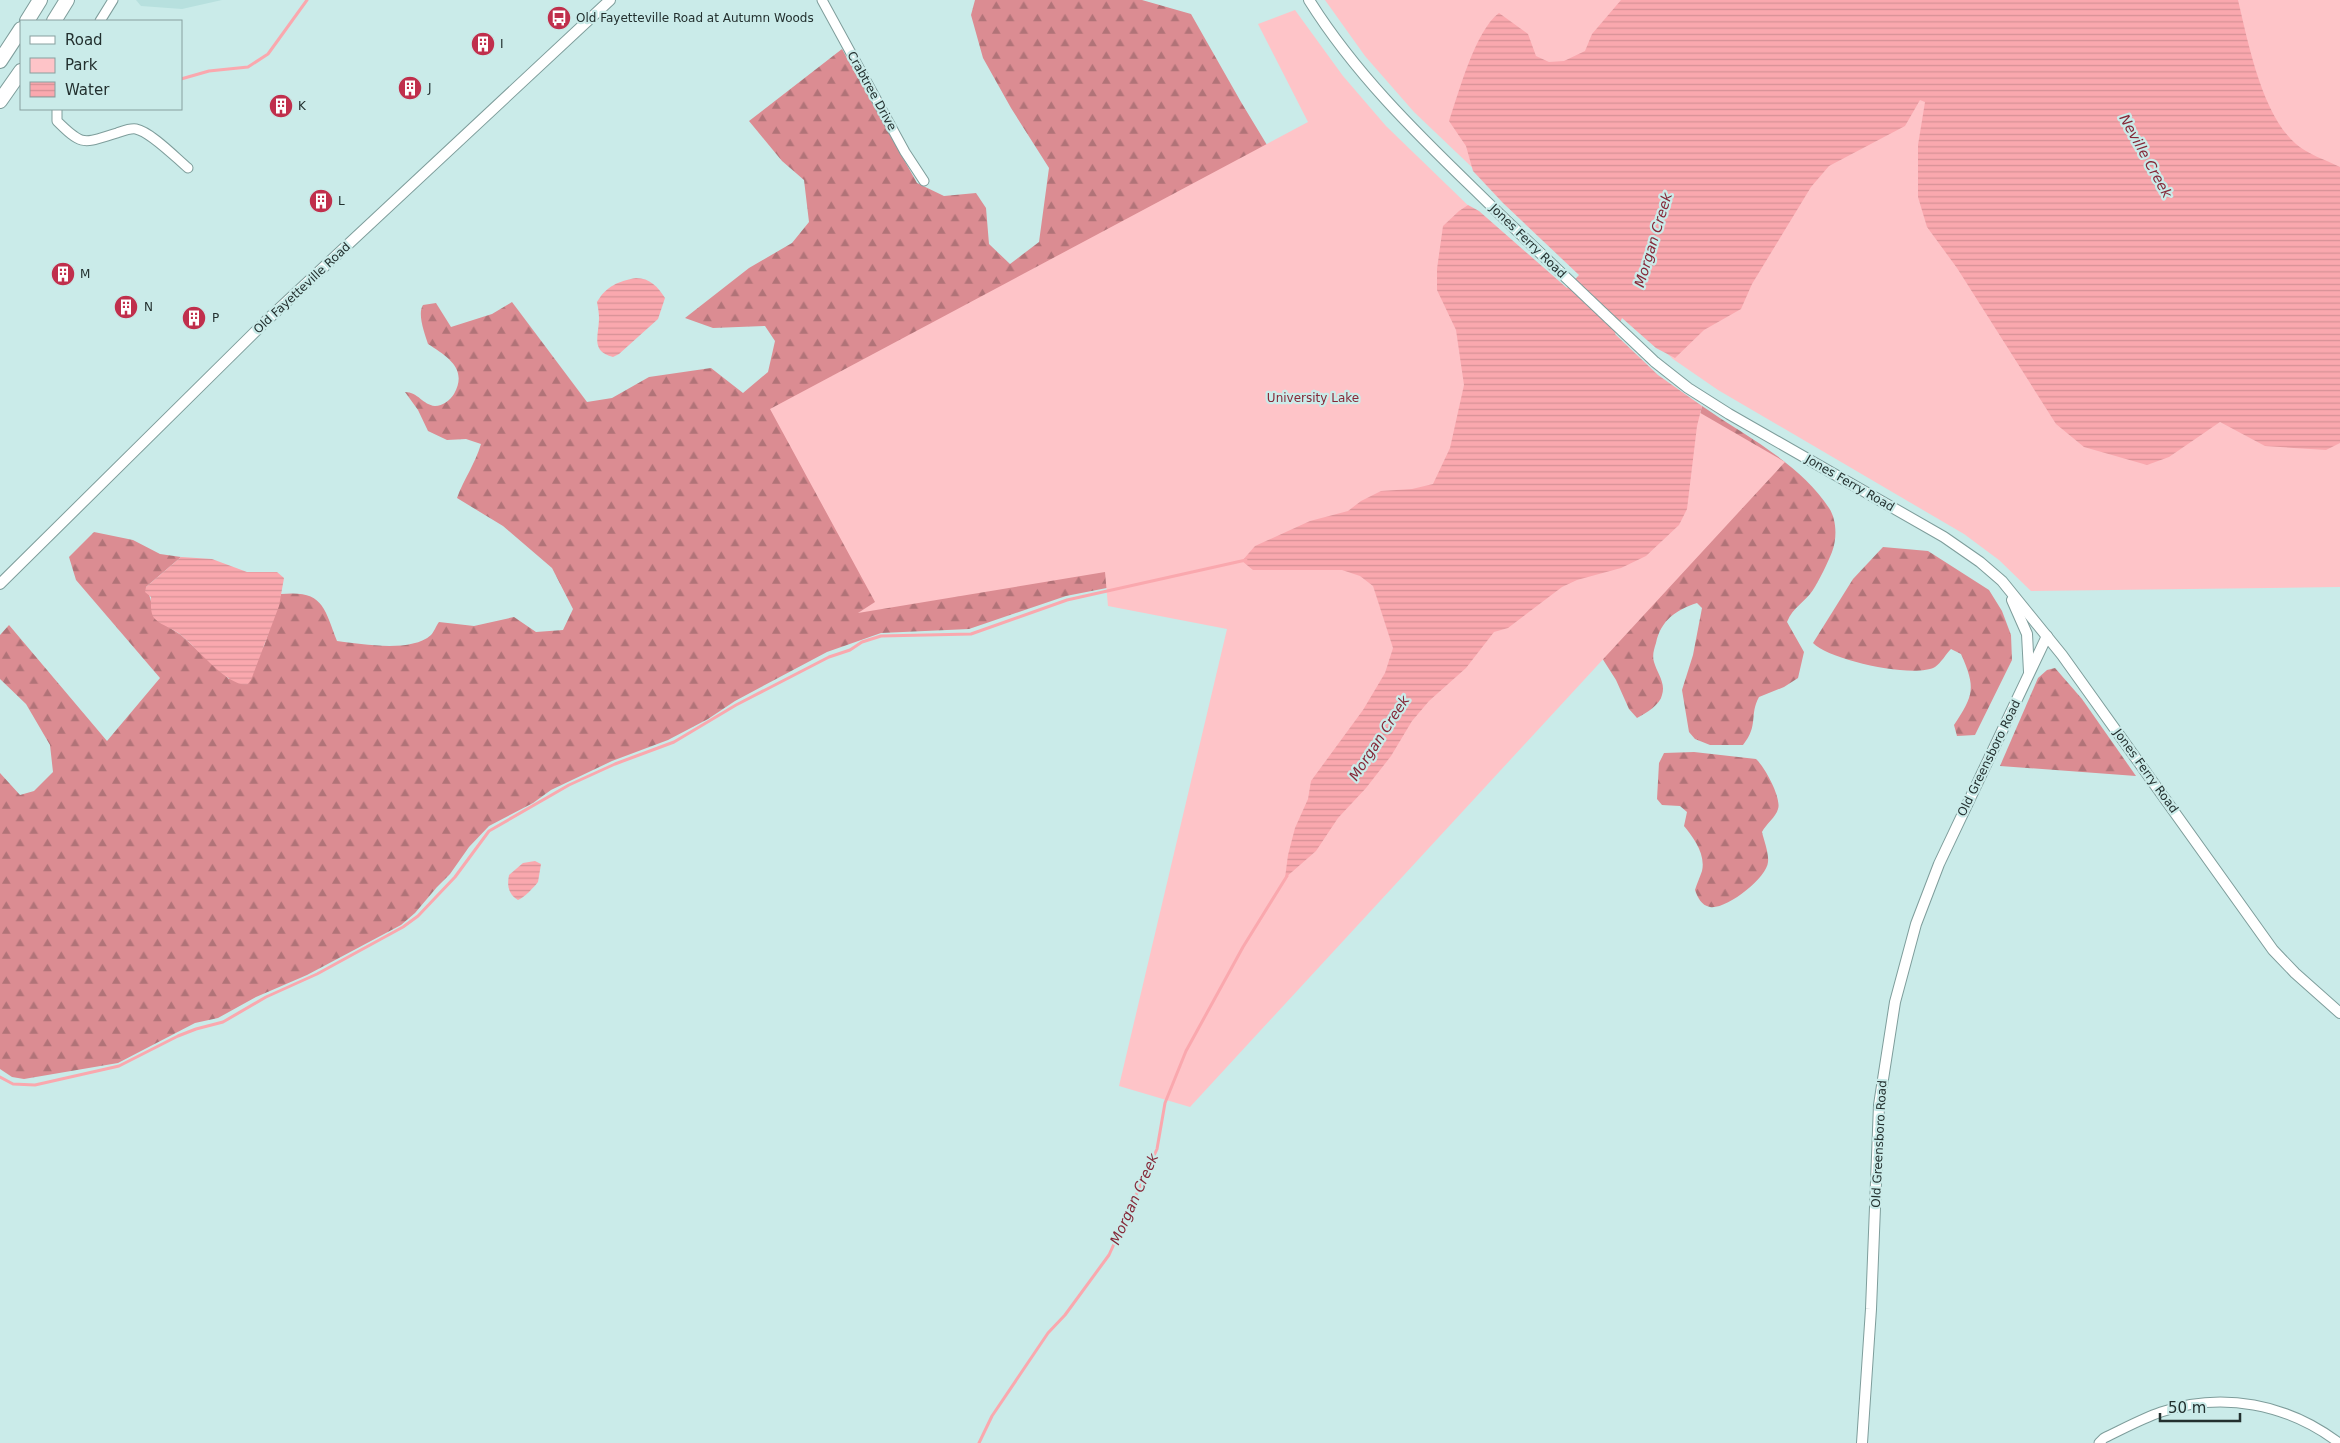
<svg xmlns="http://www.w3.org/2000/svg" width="2340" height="1443" font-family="'DejaVu Sans',sans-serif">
<defs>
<pattern id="forest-firs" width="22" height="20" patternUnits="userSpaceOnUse" patternTransform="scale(1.25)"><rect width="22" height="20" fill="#db8c92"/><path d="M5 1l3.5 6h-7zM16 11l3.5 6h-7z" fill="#b17378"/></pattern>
<pattern id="water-rules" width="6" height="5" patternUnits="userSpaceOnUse" patternTransform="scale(1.25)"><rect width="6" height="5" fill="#faa8ae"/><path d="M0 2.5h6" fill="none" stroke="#d69196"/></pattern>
</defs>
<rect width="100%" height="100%" fill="#caebe9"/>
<!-- built -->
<path fill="#b7e0de" d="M 136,0 L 222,0 L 182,9 L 141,6 Z"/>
<!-- forest -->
<g fill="url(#forest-firs)">
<path d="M 975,0 L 1142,0 L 1191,14 L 1241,102 L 1450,448 L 1122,585 L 1066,596 L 969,629 L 881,633 L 827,652 L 735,701 L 708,719 L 668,740 L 612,761 L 551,790 L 533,803 L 489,826 L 469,847 L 450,874 L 437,887 L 415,913 L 401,925 L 307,975 L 256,997 L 218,1018 L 195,1023 L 118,1063 L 24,1079 L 12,1077 L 0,1069 L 0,773 L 20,795 L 34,791 L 53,772 L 50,745 L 26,704 L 0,679 L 0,635 L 9,625 L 107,741 L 160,678 L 76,580 L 69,557 L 94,532 L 133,540 L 160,554 L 181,557 L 146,587 C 151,597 152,608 156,619 L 181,635 L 229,679 L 260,652 L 264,646 L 281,594 C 323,590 324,607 337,641 C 362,644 411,653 431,635 C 434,632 436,626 439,622 L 474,626 L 514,617 L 536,632 L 563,630 L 573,609 L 552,568 L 503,526 L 457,498 C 464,479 475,464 481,444 L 466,439 L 447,440 L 428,431 L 418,410 L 405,392 C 418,392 423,405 435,406 C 443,406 450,400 454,394 C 468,369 448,357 428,344 C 425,334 417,314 423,305 L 436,303 L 451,327 L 492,314 L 512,302 L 587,402 L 612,398 L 649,377 L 711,368 L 743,393 L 768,372 L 775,341 L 765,326 L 713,328 L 685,318 L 749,268 L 792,243 L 809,222 L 804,180 L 782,161 L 749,121 L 842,49 L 917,183 L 944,196 L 976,193 L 986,208 L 989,244 L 1010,264 L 1039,242 L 1049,168 L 1011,108 L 983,58 L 971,15 Z"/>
<path d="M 1702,406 C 1745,436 1800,463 1829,508 C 1837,520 1837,539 1832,552 C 1827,564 1820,579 1813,590 C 1805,602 1793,607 1787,622 L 1804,652 L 1798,678 L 1784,687 L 1759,697 C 1749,715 1759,725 1743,745 L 1710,745 L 1695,739 L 1689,732 L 1682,690 L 1693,655 L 1702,608 L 1697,603 C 1676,610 1661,620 1656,643 C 1654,649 1652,656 1654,662 C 1657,673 1666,683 1662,695 C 1660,705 1646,713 1637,718 L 1629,709 L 1616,680 L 1595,647 L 1697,426 Z"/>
<path d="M 1883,547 L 1928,551 L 1989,590 L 2002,611 L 2011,635 L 2012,660 L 1975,735 L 1957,736 L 1954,725 C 1974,695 1976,688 1961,654 L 1951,649 C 1946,654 1941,663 1935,667 C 1914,679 1829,660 1813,643 L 1853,579 Z"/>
<path d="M 2055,668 L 2082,699 L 2136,776 L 2000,766 L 2038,678 L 2047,670 Z"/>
<path d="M 1694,752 L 1756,759 C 1764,766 1782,798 1778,809 C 1776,817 1766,824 1762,832 C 1764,841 1769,853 1768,862 C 1767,878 1726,910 1710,907 C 1701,905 1698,898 1695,890 C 1697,883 1700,877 1702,871 C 1706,854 1693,837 1684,826 L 1687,812 L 1680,806 L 1662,805 L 1657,799 L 1659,763 L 1664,753 Z"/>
</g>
<!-- green -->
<g fill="#fec4c8">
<path d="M 1325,0 L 2340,0 L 2340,587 L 2031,591 L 1999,560 L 1964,534 L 1718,390 L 1673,359 L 1414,112 L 1365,56 Z"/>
<path d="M 1295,10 L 1343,76 L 1386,126 L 1631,363 L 1690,407 L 1785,462 L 1190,1107 L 1119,1086 L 1227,629 L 1108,606 L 1105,572 L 858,613 L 875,602 L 770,409 L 1308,122 L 1258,24 Z"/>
</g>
<!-- water -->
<g fill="url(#water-rules)">
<path d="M 1621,0 L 2238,0 C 2248,42 2262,115 2296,144 C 2307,154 2326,160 2340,167 L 2340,443 L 2326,450 L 2265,446 L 2220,422 L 2169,457 L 2147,465 L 2084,447 L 2056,424 L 1957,268 L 1927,227 L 1918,197 L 1918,145 L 1925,102 L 1920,100 L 1905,126 L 1829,166 L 1811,187 L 1752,284 L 1741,309 L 1704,330 L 1675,358 L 1656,348 L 1622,318 L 1615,334 L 1658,375 L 1702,406 L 1697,426 L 1687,509 L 1679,525 L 1646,556 L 1621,568 L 1577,580 L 1562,587 L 1508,628 L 1494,632 L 1466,668 L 1429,701 L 1412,721 L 1391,756 L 1366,788 L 1338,818 L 1316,851 L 1285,878 L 1288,855 L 1295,828 L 1308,799 L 1311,781 L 1363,710 L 1385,673 L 1393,648 L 1373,586 L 1360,576 L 1342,570 L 1253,570 L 1242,561 L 1255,546 L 1310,521 L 1348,511 L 1361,501 L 1381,491 L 1412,489 L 1433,484 L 1450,448 L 1464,385 L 1456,330 L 1437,290 L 1437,269 L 1443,226 L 1459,211 L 1468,205 L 1479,211 L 1567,288 L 1579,275 L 1503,203 L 1473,171 L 1466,146 L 1449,121 C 1459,92 1475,31 1499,13 L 1528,34 L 1536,56 L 1549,62 L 1564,61 L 1585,51 L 1592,34 Z"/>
<path d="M 636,278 C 650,278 658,287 665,298 L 658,319 L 619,354 L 613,357 C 590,351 599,336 599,318 C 599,313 598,307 597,302 C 606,286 619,281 636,278 Z"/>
<path d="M 181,557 L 212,559 L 247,572 L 277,572 L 284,578 L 279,606 L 251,680 L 247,685 C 226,685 198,649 182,636 C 175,629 162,626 155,619 C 150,614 151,604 151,597 L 145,592 L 146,587 Z"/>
<path d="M 535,861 L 541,864 L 538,882 C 534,887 524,898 518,900 C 508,894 507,885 509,875 L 523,863 Z"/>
</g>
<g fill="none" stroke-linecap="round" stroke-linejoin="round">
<!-- stream -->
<g stroke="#faa8ae" stroke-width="3">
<path d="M 181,79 L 209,71 L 248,67 L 268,54 L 307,0"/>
<path d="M 0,1077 L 13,1084 L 35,1085 L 119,1066 L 178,1036 L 196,1029 L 223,1022 L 266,997 L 317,974 L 403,927 L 418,916 L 455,877 L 489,831 L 569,785 L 615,764 L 674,742 L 736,705 L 829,657 L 850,650 L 862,642 L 881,636 L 971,634 L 1067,600 L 1246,560"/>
<path d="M 979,1443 L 992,1416 L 1048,1333 L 1065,1315 L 1109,1255 L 1157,1149 L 1165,1103 L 1186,1051 L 1243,947 L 1287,876"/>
</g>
<!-- minor casing -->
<g stroke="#7e9d9b" stroke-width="11">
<g id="minor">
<path d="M 822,0 L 905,152 L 924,181"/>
<path d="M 100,21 L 113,0"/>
<path d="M 57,109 L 57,121 C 83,147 83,143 117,133 C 123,131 130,128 136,129 C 151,132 176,158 188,168"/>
<path d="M 2099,1443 L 2104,1438 C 2123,1429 2141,1419 2161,1412 C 2222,1391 2288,1404 2339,1443"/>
</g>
</g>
<!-- tertiary casing -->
<g stroke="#7e9d9b" stroke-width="12">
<g id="tertiary">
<path d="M 1309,0 C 1354,72 1414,131 1475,190 C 1534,248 1595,305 1655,362 L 1688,388 L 1729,414 L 1944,537 L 1980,562 L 2002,581 L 2062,655 L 2273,950 L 2295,973 L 2340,1013"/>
<path d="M 0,584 L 267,320 L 610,0"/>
<path d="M 2012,600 L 2027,634 L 2029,672"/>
<path d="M 1862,1443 L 1871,1309 L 1879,1105 L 1895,1002 L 1916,924 L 1939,864 L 2047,636"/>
</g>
</g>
<!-- trunk casing -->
<g stroke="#7e9d9b" stroke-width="16">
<g id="trunk">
<path d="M 27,21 L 40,0"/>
<path d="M 54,21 L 67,0"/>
<path d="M 0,61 L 21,29"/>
<path d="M 0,101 L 21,71"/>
</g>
</g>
<!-- minor -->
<use href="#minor" stroke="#fff" stroke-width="9"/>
<!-- tertiary -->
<use href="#tertiary" stroke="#fff" stroke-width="10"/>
<!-- trunk -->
<use href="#trunk" stroke="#fff" stroke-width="14"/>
</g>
<!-- icons -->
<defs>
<g id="bus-disc" transform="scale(1.25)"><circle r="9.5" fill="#c02f4c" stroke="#caebe9"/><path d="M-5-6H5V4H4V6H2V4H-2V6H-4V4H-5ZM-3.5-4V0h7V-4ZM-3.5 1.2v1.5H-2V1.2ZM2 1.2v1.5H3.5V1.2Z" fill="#fff"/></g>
<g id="building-disc" transform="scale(1.25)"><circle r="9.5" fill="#c02f4c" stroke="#caebe9"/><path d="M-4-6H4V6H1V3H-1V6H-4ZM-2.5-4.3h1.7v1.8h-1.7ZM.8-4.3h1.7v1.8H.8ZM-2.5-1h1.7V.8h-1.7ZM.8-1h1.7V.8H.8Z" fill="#fff"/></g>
</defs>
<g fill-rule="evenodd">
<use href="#bus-disc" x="559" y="18"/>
<use href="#building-disc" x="483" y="44"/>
<use href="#building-disc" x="410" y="88"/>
<use href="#building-disc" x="281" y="106"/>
<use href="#building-disc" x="321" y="201"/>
<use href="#building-disc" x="63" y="274"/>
<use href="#building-disc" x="126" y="307"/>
<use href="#building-disc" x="194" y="318"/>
</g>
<g text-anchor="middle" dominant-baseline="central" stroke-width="4.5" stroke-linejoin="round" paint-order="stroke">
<!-- poi labels -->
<g font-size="12" fill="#23302f" stroke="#caebe9" text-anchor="start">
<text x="576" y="18">Old Fayetteville Road at Autumn Woods</text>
<text x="500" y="44">I</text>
<text x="428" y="88">J</text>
<text x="298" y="106">K</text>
<text x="338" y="201">L</text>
<text x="80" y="274">M</text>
<text x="144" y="307">N</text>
<text x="212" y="318">P</text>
</g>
<!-- street labels -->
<g font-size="12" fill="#23302f" stroke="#caebe9">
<text transform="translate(872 91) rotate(61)">Crabtree Drive</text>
<text transform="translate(1528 241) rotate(44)">Jones Ferry Road</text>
<text transform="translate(302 288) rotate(-43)">Old Fayetteville Road</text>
<text transform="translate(1850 483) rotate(30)">Jones Ferry Road</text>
<text transform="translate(1989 758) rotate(-64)">Old Greensboro Road</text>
<text transform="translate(2146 771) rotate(54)">Jones Ferry Road</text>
<text transform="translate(1879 1144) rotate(-87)">Old Greensboro Road</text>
</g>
<!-- park labels -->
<g font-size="12" fill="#852837" stroke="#caebe9">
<text x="1313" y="398">University Lake</text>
</g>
<!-- water labels -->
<g font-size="14" font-style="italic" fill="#852838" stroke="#caebe9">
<text transform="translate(2146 156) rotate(61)">Neville Creek</text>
<text transform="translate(1653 240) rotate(-73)">Morgan Creek</text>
<text transform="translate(1379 738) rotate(-57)">Morgan Creek</text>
<text transform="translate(1134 1199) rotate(-66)">Morgan Creek</text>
</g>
</g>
<!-- legend -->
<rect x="20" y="20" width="162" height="90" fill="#caebe9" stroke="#87a09f"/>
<rect x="30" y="36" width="25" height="8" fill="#ffffff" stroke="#87a09f"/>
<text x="65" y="45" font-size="15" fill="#23302f">Road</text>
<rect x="30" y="58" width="25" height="15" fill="#fec4c8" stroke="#87a09f"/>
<text x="65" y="70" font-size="15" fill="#23302f">Park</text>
<rect x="30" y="82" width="25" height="15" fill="url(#water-rules)" stroke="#87a09f"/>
<text x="65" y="95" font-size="15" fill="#23302f">Water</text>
<!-- scale -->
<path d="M2160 1413v8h80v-8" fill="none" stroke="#23302f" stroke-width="2.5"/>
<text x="2168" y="1413" font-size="15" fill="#23302f" stroke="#caebe9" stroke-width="4" paint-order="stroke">50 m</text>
</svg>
